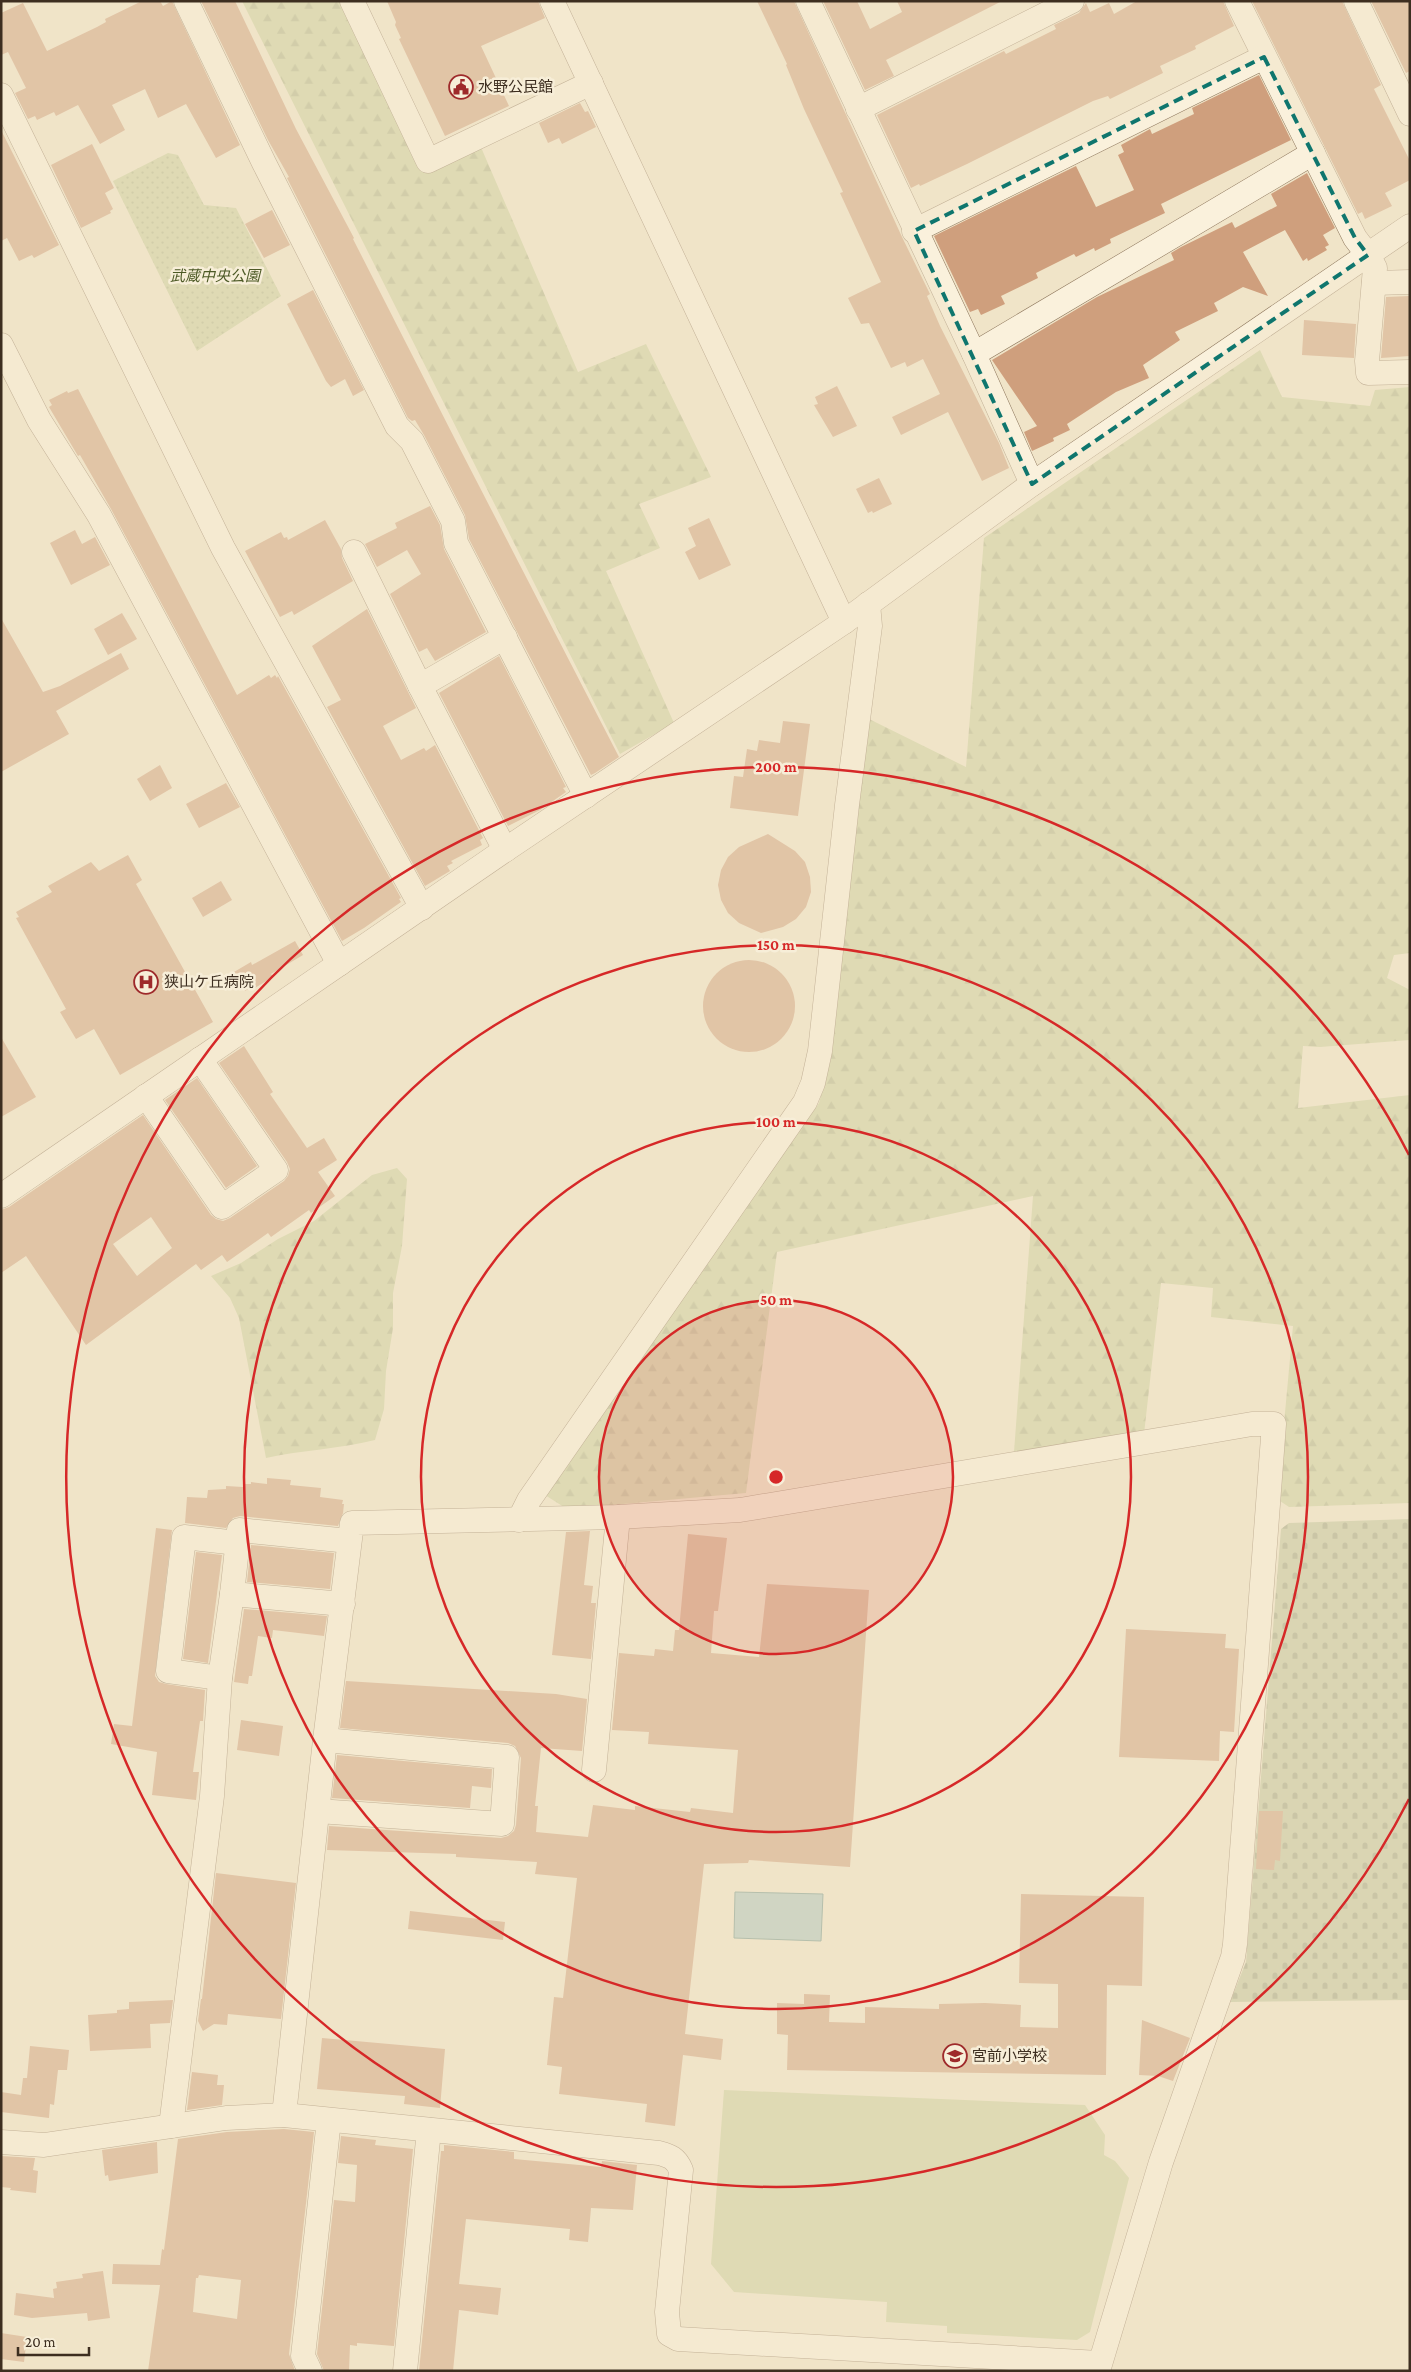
<svg xmlns="http://www.w3.org/2000/svg" width="1411" height="2372" font-family="'Crimson Pro','Noto Sans JP',serif">
<defs>
<pattern id="forest-firs" width="22" height="20" patternUnits="userSpaceOnUse" patternTransform="scale(1.25)"><rect width="22" height="20" fill="#c9cf9b"/><path d="M5 1l3.5 6h-7zM16 11l3.5 6h-7z" fill="#aeb285"/></pattern>
<pattern id="cemetery-stones" width="16" height="16" patternUnits="userSpaceOnUse" patternTransform="scale(1.25)"><rect width="16" height="16" fill="#bfc49a"/><path d="M2 7V4a2 2 0 0 1 4 0v3zM10 15v-3a2 2 0 0 1 4 0v3z" fill="#9ca07d"/></pattern>
<pattern id="park-dots" width="8" height="8" patternUnits="userSpaceOnUse" patternTransform="scale(1.25)"><rect width="8" height="8" fill="#c9cf9b"/><path d="M2 2h.1M6 6h.1" fill="none" stroke="#aeb285" stroke-width="1.8" stroke-linecap="round"/></pattern>
</defs>
<rect width="100%" height="100%" fill="#f0e4c8"/>
<!-- green -->
<path fill="#c9cf9b" d="M 724,2090 L 1085,2105 L 1105,2135 L 1104,2155 L 1115,2161 L 1129,2178 L 1090,2332 L 1077,2340 L 947,2333 L 947,2326 L 886,2322 L 887,2302 L 734,2292 L 711,2264 Z"/>
<!-- forest -->
<g fill="url(#forest-firs)">
<path d="M 242,1 L 344,1 L 426,170 L 439,169 L 480,145 L 578,372 L 646,344 L 711,477 L 639,504 L 660,548 L 606,571 L 674,723 L 620,754 Z"/>
<path d="M 1260,350 L 1282,397 L 1370,406 L 1375,390 L 1410,387 L 1410,953 L 1394,955 L 1387,978 L 1410,990 L 1410,1040 L 1320,1047 L 1303,1046 L 1298,1108 L 1410,1095 L 1410,1503 L 1289,1507 L 1277,1499 L 1293,1326 L 1211,1317 L 1213,1288 L 1161,1283 L 1144,1434 L 1014,1452 L 1033,1196 L 777,1252 L 746,1493 L 567,1509 L 545,1495 L 559,1471 L 819,1103 L 831,1059 L 863,716 L 966,767 L 984,538 Z"/>
<path d="M 397,1168 L 407,1179 L 402,1246 L 393,1293 L 393,1328 L 386,1371 L 384,1409 L 375,1440 C 339,1449 302,1450 266,1458 L 239,1318 L 230,1298 L 211,1276 L 241,1263 L 278,1239 L 314,1221 L 372,1175 Z"/>
</g>
<!-- cemetery -->
<path fill="url(#cemetery-stones)" d="M 1410,1519 L 1410,2000 L 1230,2002 L 1246,1962 L 1281,1529 L 1289,1523 Z"/>
<!-- park -->
<path fill="url(#park-dots)" d="M 168,153 L 178,155 L 204,205 L 236,208 L 281,296 L 197,351 L 113,181 Z"/>
<!-- water -->
<path fill="#a9c4bc" stroke="#6f938a" d="M 735,1892 L 823,1894 L 821,1941 L 734,1938 Z"/>
<!-- building -->
<g fill="#cf9f7d" fill-rule="evenodd">
<path d="M 142,1 L 160,1 L 163,6 L 172,1 L 240,145 L 216,158 L 186,104 L 158,118 L 145,89 L 112,105 L 125,130 L 100,144 L 78,105 L 56,116 L 54,112 L 37,120 L 35,116 L 28,119 L 15,93 L 26,88 L 8,52 L 1,55 L 1,13 L 23,3 L 47,51 L 97,27 L 106,22 L 105,19 Z"/>
<path d="M 201,1 L 235,1 L 296,129 L 354,238 L 353,239 L 460,449 L 619,757 L 595,773 L 591,775 L 469,539 L 465,515 L 424,435 L 415,420 L 412,421 L 408,418 L 287,178 L 289,177 L 268,140 Z"/>
<path d="M 387,1 L 538,1 L 545,18 L 481,46 L 509,106 L 445,136 L 399,39 L 401,38 L 395,25 L 396,22 Z"/>
<path d="M 757,1 L 794,1 L 902,237 L 930,294 L 927,296 L 940,326 L 999,443 L 1009,468 L 982,481 L 948,412 L 901,435 L 892,417 L 940,394 L 923,359 L 907,367 L 905,362 L 891,368 L 869,323 L 861,324 L 848,298 L 881,282 L 840,193 L 843,192 L 804,109 L 786,65 L 787,64 Z"/>
<path d="M 823,1 L 857,1 L 870,29 L 902,12 L 897,1 L 1002,1 L 886,60 L 894,76 L 865,90 Z"/>
<path d="M 1137,1 L 1223,1 L 1234,26 L 1195,46 L 1196,49 L 1160,66 L 1163,73 L 1110,99 L 1108,96 L 1093,101 L 967,164 L 920,186 L 919,184 L 911,188 L 877,115 L 1004,51 L 1006,54 L 1056,29 L 1054,25 L 1079,13 L 1086,3 L 1090,12 L 1109,3 L 1114,14 Z"/>
<path d="M 1252,1 L 1342,1 L 1381,85 L 1374,89 L 1410,161 L 1410,180 L 1385,193 L 1392,206 L 1365,219 L 1362,212 L 1358,214 Z"/>
<path d="M 1371,1 L 1410,1 L 1410,71 L 1406,73 Z"/>
<path d="M 1259,75 L 1291,140 L 1161,204 L 1165,213 L 1110,239 L 1111,243 L 1095,251 L 1094,248 L 1076,257 L 1074,254 L 1036,273 L 1038,278 L 1001,296 L 1005,304 L 981,315 L 978,309 L 970,312 L 934,236 L 1076,166 L 1096,207 L 1134,190 L 1118,155 L 1124,152 L 1121,145 L 1150,129 L 1152,134 L 1194,114 L 1192,108 Z"/>
<path d="M 580,103 L 585,112 L 588,111 L 596,127 L 562,144 L 559,138 L 548,143 L 539,123 Z"/>
<path d="M 1,127 L 2,132 L 59,245 L 34,258 L 32,255 L 19,261 L 7,238 L 1,241 Z"/>
<path d="M 92,144 L 114,188 L 105,193 L 113,209 L 110,211 L 111,213 L 81,228 L 51,165 Z"/>
<path d="M 1307,173 L 1335,228 L 1323,235 L 1329,245 L 1325,247 L 1327,250 L 1308,261 L 1307,258 L 1303,261 L 1285,230 L 1243,252 L 1268,296 L 1243,287 L 1214,303 L 1218,311 L 1175,332 L 1180,340 L 1143,365 L 1149,378 L 1116,392 L 1067,424 L 1070,430 L 1053,438 L 1054,441 L 1032,451 L 1024,432 L 1037,426 L 992,360 L 1097,297 L 1174,260 L 1171,253 L 1181,247 L 1232,222 L 1235,228 L 1277,206 L 1271,194 Z"/>
<path d="M 272,210 L 290,245 L 264,258 L 245,224 Z"/>
<path d="M 313,290 L 364,390 L 353,396 L 345,379 L 331,387 L 326,381 L 287,304 Z"/>
<path d="M 1410,296 L 1410,356 L 1381,358 L 1386,297 Z"/>
<path d="M 1304,320 L 1356,324 L 1354,358 L 1302,355 Z"/>
<path d="M 837,386 L 857,426 L 833,437 L 814,405 L 818,404 L 815,397 Z"/>
<path d="M 78,389 L 237,695 L 269,675 L 271,678 L 275,675 L 277,678 L 278,676 L 401,898 L 399,899 L 401,902 L 364,928 L 342,941 L 111,509 L 80,455 L 78,456 L 49,407 L 52,405 L 49,400 L 67,391 L 68,393 Z"/>
<path d="M 879,478 L 892,504 L 873,513 L 872,511 L 868,513 L 856,489 Z"/>
<path d="M 430,506 L 440,525 L 444,549 L 486,632 L 435,661 L 427,648 L 419,652 L 390,594 L 421,574 L 407,550 L 377,567 L 365,544 L 397,528 L 395,523 Z"/>
<path d="M 709,518 L 731,565 L 699,580 L 685,552 L 696,546 L 688,528 Z"/>
<path d="M 325,520 L 341,549 L 342,558 L 353,581 L 294,615 L 292,611 L 280,617 L 245,551 L 281,532 L 284,538 L 287,537 L 288,540 Z"/>
<path d="M 75,530 L 82,544 L 95,537 L 110,565 L 71,585 L 50,543 Z"/>
<path d="M 367,609 L 416,708 L 383,726 L 401,760 L 424,748 L 426,751 L 435,745 L 483,838 L 480,840 L 482,845 L 451,861 L 453,863 L 447,866 L 450,871 L 425,886 L 327,707 L 341,700 L 312,646 Z"/>
<path d="M 122,613 L 137,639 L 108,655 L 94,629 Z"/>
<path d="M 1,618 L 43,692 L 60,686 L 121,653 L 129,669 L 56,711 L 69,734 L 1,772 Z"/>
<path d="M 499,656 L 566,787 L 563,788 L 566,792 L 540,810 L 508,826 L 439,693 Z"/>
<path d="M 783,721 L 810,724 L 798,816 L 730,808 L 734,776 L 743,777 L 747,749 L 757,751 L 759,740 L 780,743 Z"/>
<path d="M 160,765 L 172,788 L 150,801 L 137,779 Z"/>
<path d="M 226,783 L 240,807 L 199,828 L 186,804 Z"/>
<path d="M 768,834 L 795,851 L 805,862 L 810,877 L 811,892 L 806,907 L 796,919 L 783,927 L 761,933 L 739,923 L 728,913 L 721,900 L 718,885 L 721,870 L 728,857 L 739,847 Z"/>
<path d="M 128,855 L 142,880 L 136,884 L 213,1022 L 120,1075 L 94,1029 L 76,1039 L 60,1012 L 66,1009 L 16,918 L 19,917 L 16,912 L 52,892 L 48,886 L 91,862 L 99,871 Z"/>
<path d="M 221,881 L 232,900 L 203,917 L 192,898 Z"/>
<path d="M 295,941 L 303,955 L 271,974 L 273,977 L 253,989 L 251,987 L 245,991 L 234,972 L 251,962 L 252,965 Z"/>
<circle cx="749" cy="1006" r="46"/>
<path d="M 1,1037 L 36,1097 L 1,1117 Z"/>
<path d="M 244,1046 L 273,1092 L 270,1094 L 307,1148 L 324,1138 L 337,1160 L 318,1172 L 335,1196 L 311,1213 L 309,1210 L 271,1237 L 268,1233 L 227,1262 L 222,1255 L 201,1270 L 196,1264 L 86,1345 L 26,1256 L 1,1273 L 1,1210 L 9,1207 L 143,1115 L 211,1215 L 216,1219 L 223,1221 L 230,1218 L 284,1181 L 288,1176 L 290,1169 L 287,1162 L 219,1063 ZM 151,1217 L 172,1248 L 137,1276 L 113,1244 Z"/>
<path d="M 197,1078 L 257,1166 L 226,1188 L 165,1100 Z"/>
<path d="M 267,1478 L 291,1480 L 290,1485 L 321,1488 L 320,1497 L 343,1500 L 342,1504 L 344,1504 L 343,1513 L 338,1526 L 240,1516 L 233,1518 L 226,1528 L 185,1523 L 187,1497 L 207,1498 L 208,1490 L 226,1489 L 226,1486 L 243,1487 L 243,1484 L 251,1484 L 251,1482 L 267,1484 Z"/>
<path d="M 156,1528 L 172,1530 L 155,1676 L 159,1682 L 166,1684 L 205,1690 L 203,1721 L 200,1721 L 193,1772 L 199,1772 L 196,1800 L 152,1795 L 157,1752 L 111,1744 L 114,1724 L 132,1726 Z"/>
<path d="M 590,1531 L 584,1585 L 593,1586 L 591,1603 L 596,1603 L 591,1659 L 552,1655 L 566,1532 Z"/>
<path d="M 688,1534 L 727,1538 L 718,1611 L 714,1611 L 711,1653 L 759,1657 L 767,1584 L 869,1590 L 850,1867 L 749,1860 L 748,1863 L 704,1864 L 685,2034 L 723,2039 L 721,2060 L 683,2055 L 675,2126 L 645,2122 L 647,2104 L 559,2094 L 562,2067 L 547,2065 L 554,1997 L 563,1998 L 577,1878 L 535,1874 L 537,1862 L 456,1857 L 456,1854 L 327,1850 L 329,1826 L 501,1838 L 508,1836 L 514,1831 L 516,1825 L 521,1758 L 515,1746 L 508,1743 L 340,1728 L 346,1681 L 556,1694 L 587,1699 L 582,1751 L 541,1748 L 535,1806 L 538,1806 L 536,1832 L 588,1837 L 593,1805 L 635,1810 L 635,1806 L 690,1812 L 691,1808 L 733,1813 L 738,1750 L 648,1744 L 649,1732 L 612,1730 L 619,1653 L 654,1656 L 655,1649 L 673,1651 L 675,1630 L 679,1630 Z"/>
<path d="M 251,1545 L 334,1553 L 330,1589 L 247,1582 Z"/>
<path d="M 196,1552 L 222,1555 L 208,1663 L 183,1659 Z"/>
<path d="M 244,1609 L 327,1616 L 324,1636 L 273,1630 L 272,1638 L 258,1636 L 252,1676 L 249,1676 L 248,1684 L 234,1682 Z"/>
<path d="M 1126,1629 L 1226,1634 L 1225,1648 L 1239,1649 L 1234,1732 L 1220,1731 L 1219,1761 L 1119,1757 Z"/>
<path d="M 241,1720 L 283,1726 L 279,1756 L 237,1750 Z"/>
<path d="M 337,1755 L 492,1769 L 491,1788 L 472,1786 L 470,1808 L 332,1798 Z"/>
<path d="M 1259,1811 L 1283,1811 L 1280,1861 L 1275,1860 L 1274,1870 L 1256,1869 Z"/>
<path d="M 216,1873 L 296,1883 L 281,2019 L 228,2014 L 227,2025 L 214,2024 L 203,2031 L 198,2021 L 201,1999 L 202,1999 Z"/>
<path d="M 1021,1894 L 1144,1897 L 1142,1986 L 1107,1985 L 1106,2075 L 787,2070 L 788,2035 L 777,2034 L 777,2003 L 804,2004 L 804,1994 L 830,1995 L 829,2022 L 865,2023 L 865,2007 L 939,2009 L 939,2004 L 985,2003 L 1021,2005 L 1020,2027 L 1058,2028 L 1058,1984 L 1019,1983 Z"/>
<path d="M 410,1911 L 505,1922 L 503,1940 L 408,1929 Z"/>
<path d="M 173,2000 L 170,2023 L 150,2024 L 151,2048 L 90,2051 L 88,2015 L 117,2013 L 117,2010 L 129,2009 L 129,2002 Z"/>
<path d="M 1142,2020 L 1190,2038 L 1173,2081 L 1158,2076 L 1139,2075 Z"/>
<path d="M 322,2038 L 445,2049 L 440,2108 L 404,2104 L 405,2096 L 317,2089 Z"/>
<path d="M 30,2046 L 69,2050 L 67,2070 L 58,2070 L 54,2105 L 50,2104 L 49,2118 L 1,2112 L 1,2092 L 21,2095 L 23,2078 L 27,2078 Z"/>
<path d="M 192,2072 L 218,2075 L 217,2085 L 224,2085 L 222,2105 L 187,2110 Z"/>
<path d="M 284,2129 L 314,2132 L 289,2354 L 295,2371 L 148,2371 L 160,2285 L 112,2284 L 113,2264 L 160,2265 L 162,2249 L 164,2250 L 178,2139 L 227,2132 ZM 199,2275 L 241,2280 L 237,2319 L 193,2312 L 196,2278 L 198,2278 Z"/>
<path d="M 341,2136 L 376,2140 L 375,2145 L 413,2149 L 394,2346 L 357,2343 L 357,2346 L 350,2345 L 349,2371 L 324,2371 L 317,2354 L 334,2200 L 355,2202 L 357,2165 L 338,2163 Z"/>
<path d="M 157,2142 L 158,2173 L 109,2181 L 108,2175 L 105,2176 L 102,2150 Z"/>
<path d="M 444,2145 L 514,2152 L 514,2159 L 601,2167 L 602,2161 L 637,2165 L 633,2210 L 591,2208 L 588,2242 L 569,2240 L 570,2229 L 466,2219 L 459,2284 L 501,2288 L 498,2315 L 459,2310 L 453,2371 L 419,2371 L 441,2151 L 444,2151 Z"/>
<path d="M 1,2156 L 35,2158 L 33,2170 L 38,2171 L 36,2193 L 10,2190 L 11,2188 L 1,2187 Z"/>
<path d="M 103,2271 L 110,2318 L 88,2321 L 87,2313 L 32,2318 L 14,2315 L 16,2293 L 54,2298 L 53,2289 L 57,2288 L 56,2282 L 83,2278 L 82,2274 Z"/>
<path d="M 1,2333 L 27,2337 L 24,2362 L 1,2359 Z"/>
</g>
<g fill="none" stroke-linecap="round" stroke-linejoin="round">
<!-- street casing -->
<g stroke="#8d765c" stroke-width="25">
<g id="street">
<path d="M 186,1 L 264,163 L 397,426 L 412,441 L 453,521 L 456,543 L 586,796"/>
<path d="M 352,1 L 428,161 L 591,83"/>
<path d="M 552,1 L 844,622"/>
<path d="M 808,1 L 974,354 L 1032,484"/>
<path d="M 1237,1 L 1355,238 L 1368,255 L 1375,268 L 1367,361 L 1368,373 L 1410,372"/>
<path d="M 1356,1 L 1410,114"/>
<path d="M 1,95 L 223,548 L 422,908"/>
<path d="M 858,109 L 1072,1"/>
<path d="M 914,231 L 1264,57"/>
<path d="M 1374,283 L 1410,282"/>
<path d="M 1,345 L 39,420 L 99,515 L 339,964"/>
<path d="M 974,354 L 1313,153"/>
<path d="M 354,552 L 420,686 L 505,850"/>
<path d="M 420,686 L 505,637"/>
<path d="M 146,1096 L 222,1207 L 276,1170 L 200,1059"/>
<path d="M 1,1196 L 505,850 L 844,622 L 1032,484 L 1410,226"/>
<path d="M 519,1520 L 529,1500 L 805,1102 L 813,1083 L 820,1051 L 847,805 L 870,626 L 868,604"/>
<path d="M 232,1594 L 343,1604"/>
<path d="M 220,1678 L 168,1671 L 184,1537 L 237,1543"/>
<path d="M 594,1770 L 618,1517"/>
<path d="M 318,1811 L 502,1824 L 507,1757 L 325,1740"/>
<path d="M 284,2115 L 325,1740 L 352,1523 L 618,1517 L 740,1510 L 1194,1434 L 1252,1424 L 1274,1424 L 1235,1944 L 1233,1957 L 1161,2162 L 1098,2371"/>
<path d="M 171,2126 L 212,1796 L 220,1678 L 232,1594 L 239,1530 L 349,1541"/>
<path d="M 1,2142 L 44,2145 L 226,2118 L 284,2115 L 659,2153 C 670,2156 676,2158 681,2170 L 667,2312 L 669,2334 L 678,2339 L 1099,2363"/>
<path d="M 310,2371 L 303,2356 L 329,2120"/>
<path d="M 405,2371 L 429,2130"/>
</g>
</g>
<!-- street -->
<use href="#street" stroke="#faf1dc" stroke-width="24"/>
</g>
<!-- marked area -->
<path d="M0 0H1411V2372H0ZM 1264,57 L 1355,238 L 1368,255 L 1032,484 L 914,231 Z" fill="#f0e4c8" fill-opacity=".55" fill-rule="evenodd"/>
<path fill="none" stroke="#0f766e" stroke-width="4" stroke-dasharray="10 6" stroke-linejoin="round" d="M 1264,57 L 1355,238 L 1368,255 L 1032,484 L 914,231 Z"/>
<!-- distance rings -->
<circle cx="776" cy="1477" r="177" fill="#d62828" fill-opacity=".12"/>
<g fill="none" stroke="#d62828" stroke-width="2.5">
<circle cx="776" cy="1477" r="177"/>
<circle cx="776" cy="1477" r="355"/>
<circle cx="776" cy="1477" r="532"/>
<path d="M1409 1799A710 710 0 1 1 1409 1155"/>
</g>
<!-- icons -->
<defs>
<g id="civic-ring" transform="scale(1.25)"><circle r="9.5" fill="#f7eed8" stroke="#9e2a2b" stroke-width="1.5"/><path d="M-.6-6.5H3V-4.5H.6V-3L4-1V1h2V6H-6V1h2V-1L-.6-3ZM-1.2 2.5V6h2.4V2.5Z" fill="#9e2a2b"/></g>
<g id="hospital-ring" transform="scale(1.25)"><circle r="9.5" fill="#f7eed8" stroke="#9e2a2b" stroke-width="1.5"/><path d="M-5-5h3v3.5h4V-5h3V5h-3V1.5h-4V5h-3Z" fill="#9e2a2b"/></g>
<g id="school-ring" transform="scale(1.25)"><circle r="9.5" fill="#f7eed8" stroke="#9e2a2b" stroke-width="1.5"/><path d="M0-5L7-2L0 1L-7-2ZM-4 1L0 2.5L4 1V4Q0 6-4 4Z" fill="#9e2a2b"/></g>
</defs>
<g fill-rule="evenodd">
<use href="#civic-ring" x="461" y="87"/>
<use href="#hospital-ring" x="146" y="982"/>
<use href="#school-ring" x="955" y="2056"/>
</g>
<g text-anchor="middle" dominant-baseline="central" stroke-width="5" stroke-linejoin="round" paint-order="stroke">
<!-- poi labels -->
<g font-size="15" fill="#3d2e20" stroke="#f7eed8" text-anchor="start">
<text x="478" y="87">水野公民館</text>
<text x="164" y="982">狭山ケ丘病院</text>
<text x="972" y="2056">宮前小学校</text>
</g>
<!-- park labels -->
<g font-size="15" font-style="italic" fill="#4d5a26" stroke="#f7eed8">
<text x="215" y="276">武蔵中央公園</text>
</g>
</g>
<circle cx="776" cy="1477" r="8" fill="#d62828" stroke="#f7eed8" stroke-width="2.5"/>
<g font-size="15" text-anchor="middle" font-weight="bold" fill="#d62828" stroke="#f7eed8" stroke-width="5" stroke-linejoin="round" paint-order="stroke">
<text x="776" y="772">200 m</text>
<text x="776" y="950">150 m</text>
<text x="776" y="1127">100 m</text>
<text x="776" y="1305">50 m</text>
</g>
<!-- border -->
<rect width="1411" height="2372" fill="none" stroke="#3d2e20" stroke-width="5"/>
<!-- scale -->
<path d="M18 2347v8h71v-8" fill="none" stroke="#3d2e20" stroke-width="2.5"/>
<text x="25" y="2347" font-size="15" fill="#3d2e20" stroke="#f7eed8" stroke-width="4" paint-order="stroke">20 m</text>
</svg>
